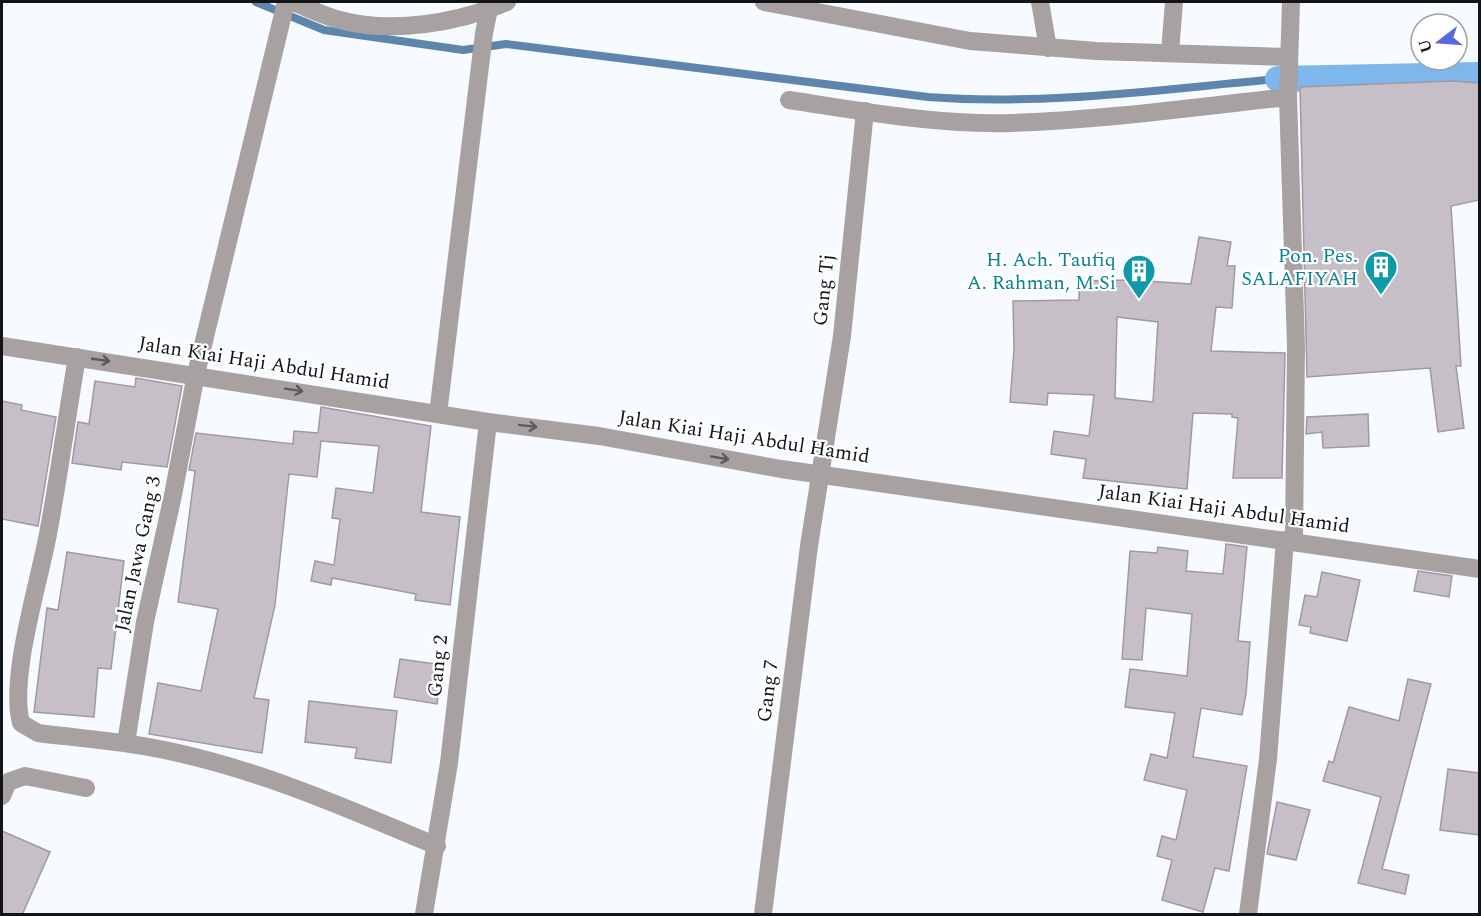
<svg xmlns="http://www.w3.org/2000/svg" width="1481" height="916" font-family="Spectral,serif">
<rect width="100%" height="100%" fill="#f7fafe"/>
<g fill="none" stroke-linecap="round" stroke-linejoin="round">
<!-- stream -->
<path stroke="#5e86ac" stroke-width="8" d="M 256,2 L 324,30 L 463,50 L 506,44 L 928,97 C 1045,106 1162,89 1278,79"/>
<!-- canal -->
<path stroke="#7eb7ec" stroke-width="26" d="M 1278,79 L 1480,75"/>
</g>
<!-- building -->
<g fill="#c6bfc8" stroke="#a099a2" stroke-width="1.5" fill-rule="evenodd">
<path d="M 1452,81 L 1479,83 L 1479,200 L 1451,206 L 1461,366 L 1456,366 L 1464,428 L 1438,432 L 1430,368 L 1307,377 L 1300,87 Z"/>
<path d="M 1199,237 L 1231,242 L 1227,266 L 1235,266 L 1232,308 L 1216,307 L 1211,351 L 1285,353 L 1282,478 L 1233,478 L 1238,418 L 1232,417 L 1232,414 L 1193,413 L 1187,489 L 1083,478 L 1086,459 L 1051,454 L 1054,431 L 1089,436 L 1094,395 L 1048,393 L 1047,405 L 1010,402 L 1014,349 L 1013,301 L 1079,300 L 1079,281 L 1131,280 L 1191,284 ZM 1117,317 L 1158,322 L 1153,402 L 1115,398 Z"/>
<path d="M 136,378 L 182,386 L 167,467 L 122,462 L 121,470 L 72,463 L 78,422 L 89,424 L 95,381 L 135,387 Z"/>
<path d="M 2,401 L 22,405 L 21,410 L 56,417 L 38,526 L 2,519 Z"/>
<path d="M 321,407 L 431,426 L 421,512 L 460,517 L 450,605 L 415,600 L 416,594 L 332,578 L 331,585 L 311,581 L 315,561 L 334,565 L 340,519 L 332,518 L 336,488 L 373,493 L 379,446 L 321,441 L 317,477 L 289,474 L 275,605 L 254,698 L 269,700 L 262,753 L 149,734 L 158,683 L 201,691 L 218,609 L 178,602 L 195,471 L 189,470 L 196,433 L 293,444 L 294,431 L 318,433 Z"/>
<path d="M 1368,414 L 1369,446 L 1323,448 L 1322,432 L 1306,434 L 1307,417 Z"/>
<path d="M 1226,544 L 1247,547 L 1238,641 L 1250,642 L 1246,694 L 1242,715 L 1201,708 L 1193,757 L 1247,766 L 1229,871 L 1215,868 L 1203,912 L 1162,900 L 1172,860 L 1157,856 L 1162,836 L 1176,840 L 1187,790 L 1144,780 L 1151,754 L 1167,758 L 1175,713 L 1125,707 L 1130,669 L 1187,676 L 1192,614 L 1146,608 L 1142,660 L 1122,659 L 1130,551 L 1157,553 L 1158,547 L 1188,551 L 1186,571 L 1223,574 Z"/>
<path d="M 67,552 L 124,561 L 111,669 L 98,668 L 94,717 L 34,712 L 47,608 L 58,610 Z"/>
<path d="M 1418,571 L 1452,576 L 1449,597 L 1414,591 Z"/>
<path d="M 1322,572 L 1360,580 L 1347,641 L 1310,633 L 1311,627 L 1299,625 L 1305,595 L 1317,597 Z"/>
<path d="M 400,659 L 442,665 L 437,704 L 394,697 Z"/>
<path d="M 1408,679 L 1431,684 L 1382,869 L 1409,875 L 1405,894 L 1358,883 L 1381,797 L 1323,781 L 1329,761 L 1333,763 L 1349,707 L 1399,721 Z"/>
<path d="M 309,701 L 397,711 L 391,763 L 355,758 L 357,748 L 305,742 Z"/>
<path d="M 1448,769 L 1479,773 L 1479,835 L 1440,830 Z"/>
<path d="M 1277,802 L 1310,810 L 1296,860 L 1267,854 Z"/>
<path d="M 2,831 L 50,852 L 22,915 L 2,915 Z"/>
</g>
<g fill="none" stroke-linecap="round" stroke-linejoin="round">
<!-- minor -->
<g stroke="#a7a1a1" stroke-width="18">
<path d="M 293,2 C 308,8 324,16 340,20 C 392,34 458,23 507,2"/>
<path d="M 764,2 L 970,41 L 1096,51 L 1289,57"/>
<path d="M 1040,2 L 1048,48"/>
<path d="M 1291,2 L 1288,97 L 1296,346 L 1294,541"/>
<path d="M 1170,52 L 1174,2"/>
<path d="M 789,100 C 862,111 936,125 1011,123 C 1103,120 1196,107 1288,97"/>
<path d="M 2,346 L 488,422 L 599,436 L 781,469 L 1480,569"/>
<path d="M 77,357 C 67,416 59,475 48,534 C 39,583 9,677 21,723 L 38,733 C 85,739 132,742 178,753 C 268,773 353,811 437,846"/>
<path d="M 438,414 L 484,33 L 489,9"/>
<path d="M 126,743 L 145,622 L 173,495 L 196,374 L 286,2"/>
<path d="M 2,796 L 8,782 L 25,776 L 86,788"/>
<path d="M 424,914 L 449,763 L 488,422"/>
<path d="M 763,914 L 809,546 L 842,336 L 865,111"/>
<path d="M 1248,914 L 1268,759 L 1285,540"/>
</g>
</g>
<!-- one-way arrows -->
<defs><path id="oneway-shaft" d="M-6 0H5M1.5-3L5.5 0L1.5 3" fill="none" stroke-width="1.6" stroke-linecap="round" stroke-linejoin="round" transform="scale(1.5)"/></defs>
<g stroke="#5c5b5c">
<use href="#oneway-shaft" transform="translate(101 360) rotate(8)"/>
<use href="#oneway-shaft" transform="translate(294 390) rotate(9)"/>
<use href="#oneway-shaft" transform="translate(528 426) rotate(7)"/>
<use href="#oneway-shaft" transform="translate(720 458) rotate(10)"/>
</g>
<!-- icons -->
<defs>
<g id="building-pin" transform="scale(1.725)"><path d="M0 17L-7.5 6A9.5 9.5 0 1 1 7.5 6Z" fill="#0f9aa8" stroke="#fff"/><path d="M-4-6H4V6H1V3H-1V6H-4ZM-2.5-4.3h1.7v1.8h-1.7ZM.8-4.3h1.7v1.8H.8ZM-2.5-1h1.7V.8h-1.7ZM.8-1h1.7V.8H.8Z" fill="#fff"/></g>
</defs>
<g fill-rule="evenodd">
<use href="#building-pin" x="1381" y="267"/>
<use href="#building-pin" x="1139" y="271"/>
</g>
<g text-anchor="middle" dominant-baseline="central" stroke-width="4.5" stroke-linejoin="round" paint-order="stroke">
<!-- culture labels -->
<g font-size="20" fill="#0d838f" stroke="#fff" text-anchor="end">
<text x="1358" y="256">Pon. Pes.<tspan x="1358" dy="23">SALAFIYAH</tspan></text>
<text x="1116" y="260">H. Ach. Taufiq<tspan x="1116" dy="23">A. Rahman, M.Si</tspan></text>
</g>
<!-- street labels -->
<g font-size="20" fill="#121518" stroke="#fff">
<text transform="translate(824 290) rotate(-84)">Gang Tj</text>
<text transform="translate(264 363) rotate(9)">Jalan Kiai Haji Abdul Hamid</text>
<text transform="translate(744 437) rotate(9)">Jalan Kiai Haji Abdul Hamid</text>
<text transform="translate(1224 509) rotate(8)">Jalan Kiai Haji Abdul Hamid</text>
<text transform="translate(138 554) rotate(-78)">Jalan Jawa Gang 3</text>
<text transform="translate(438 666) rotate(-84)">Gang 2</text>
<text transform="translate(768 691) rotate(-83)">Gang 7</text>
</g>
</g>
<!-- border -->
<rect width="1481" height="916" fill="none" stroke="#121518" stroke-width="6"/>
<!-- north arrow -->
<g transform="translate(1439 42) rotate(253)"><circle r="28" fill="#ffffff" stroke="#a0a1a3" stroke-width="1.5"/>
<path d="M0-4.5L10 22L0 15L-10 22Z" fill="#586ae1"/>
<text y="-9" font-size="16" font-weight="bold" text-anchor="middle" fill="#121518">U</text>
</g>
</svg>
